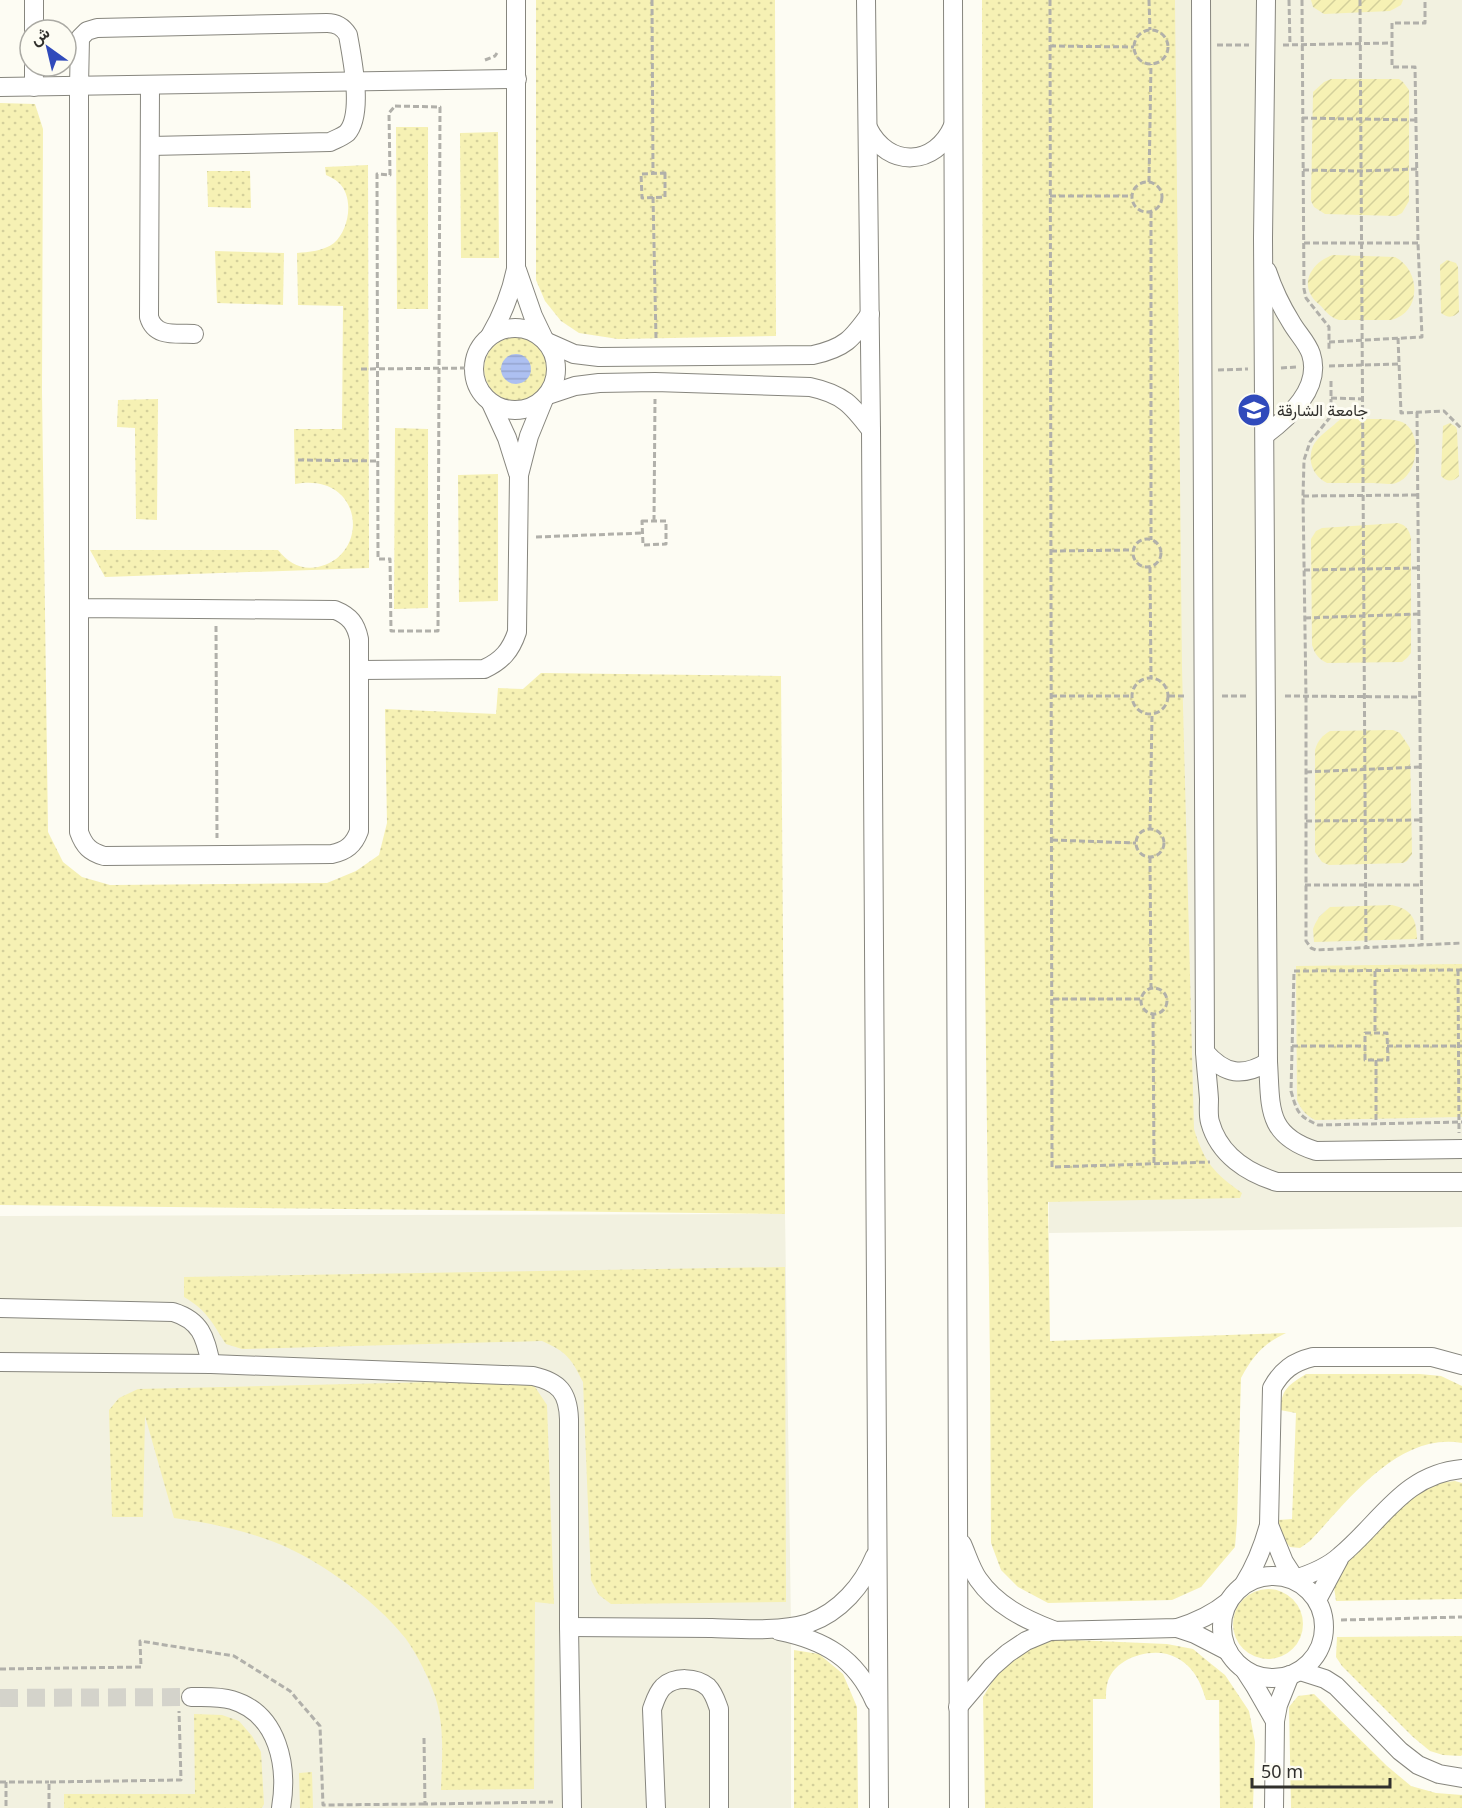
<svg xmlns="http://www.w3.org/2000/svg" width="1462" height="1808" font-family="'Noto Sans',Vazirmatn,sans-serif">
<defs>
<pattern id="grass-dots" width="8" height="8" patternUnits="userSpaceOnUse" patternTransform="scale(1.5)"><rect width="8" height="8" fill="#f6f1b4"/><path d="M2 2h.1M6 6h.1" fill="none" stroke="#d3cf9b" stroke-width="1.8" stroke-linecap="round"/></pattern>
<pattern id="garden-furrows" width="10" height="10" patternUnits="userSpaceOnUse" patternTransform="scale(1.5)"><rect width="10" height="10" fill="#f6f1b4"/><path d="M-1 1l2-2M0 10L10 0M9 11l2-2" fill="none" stroke="#d3cf9b"/></pattern>
<pattern id="water-rules" width="6" height="5" patternUnits="userSpaceOnUse" patternTransform="scale(1.5)"><rect width="6" height="5" fill="#adc0f1"/><path d="M0 2.5h6" fill="none" stroke="#95a5cf"/></pattern>
</defs>
<rect width="100%" height="100%" fill="#fdfcf3"/>
<!-- built -->
<g fill="#f2f1e0">
<path d="M 1044,0 L 1462,0 L 1462,1227 L 1049,1233 Z"/>
<path d="M 785,1214 L 791,1626 L 791,1808 L 0,1808 L 0,1216 Z"/>
</g>
<!-- grass -->
<g fill="url(#grass-dots)">
<path d="M 536,0 L 775,0 L 776,336 L 618,339 L 579,333 L 561,321 L 545,301 L 536,280 Z"/>
<path d="M 982,0 L 1175,0 L 1182,668 L 1194,1129 C 1204,1162 1214,1173 1242,1193 L 1240,1198 L 1048,1202 L 1050,1341 L 1286,1333 C 1263,1344 1253,1356 1241,1378 L 1237,1522 L 1235,1547 L 1201,1587 L 1172,1600 L 1048,1603 L 1018,1587 L 1001,1570 L 991,1543 L 990,1365 L 984,895 Z"/>
<path d="M 0,103 L 35,104 L 43,129 L 42,392 L 48,832 L 63,862 L 82,877 L 110,885 L 327,883 L 356,871 L 379,855 L 387,823 L 385,709 L 496,714 L 498,688 L 523,689 L 541,673 L 781,676 L 785,1214 L 0,1205 Z"/>
<path d="M 396,127 L 428,127 L 428,309 L 397,309 Z"/>
<path d="M 498,132 L 499,258 L 461,258 L 460,133 Z"/>
<path d="M 368,165 L 369,568 L 105,577 L 90,550 L 278,550 C 289,563 300,570 318,567 C 371,556 364,471 295,484 L 294,429 L 342,429 L 343,306 L 298,305 L 297,253 C 308,252 324,251 334,243 C 349,230 355,197 338,182 C 335,179 330,177 326,175 L 325,167 Z"/>
<path d="M 207,171 L 250,171 L 251,208 L 208,207 Z"/>
<path d="M 215,251 L 284,253 L 283,305 L 217,303 Z"/>
<circle cx="516" cy="369" r="32"/>
<path d="M 158,399 L 157,520 L 136,519 L 135,428 L 117,427 L 118,400 Z"/>
<path d="M 395,428 L 428,429 L 428,608 L 394,609 Z"/>
<path d="M 498,474 L 498,601 L 459,602 L 458,475 Z"/>
<path d="M 1462,964 L 1462,1117 L 1315,1120 C 1305,1115 1301,1109 1297,1100 L 1296,966 Z"/>
<path d="M 785,1267 L 786,1602 L 611,1604 L 599,1595 L 591,1580 L 583,1382 C 571,1358 567,1352 542,1341 L 242,1349 L 226,1344 C 212,1323 208,1311 184,1297 L 184,1277 Z"/>
<path d="M 1306,1374 L 1420,1374 L 1441,1376 L 1462,1386 L 1462,1443 C 1398,1432 1349,1500 1310,1541 L 1300,1548 L 1290,1547 L 1279,1534 L 1278,1520 L 1292,1519 L 1296,1413 L 1280,1410 C 1282,1388 1289,1385 1306,1374 Z"/>
<path d="M 518,1380 L 535,1387 L 547,1405 L 554,1604 L 535,1602 L 534,1789 L 441,1790 C 442,1758 445,1727 435,1696 C 428,1676 418,1656 406,1639 C 375,1599 311,1553 263,1538 C 234,1528 204,1522 174,1518 L 145,1416 L 143,1517 L 112,1517 L 109,1410 L 119,1398 L 138,1389 Z"/>
<path d="M 1455,1481 L 1462,1483 L 1462,1599 L 1336,1601 L 1333,1580 L 1339,1568 L 1401,1501 L 1437,1483 Z"/>
<circle cx="1268" cy="1624" r="35"/>
<path d="M 1462,1636 L 1462,1755 L 1461,1756 L 1443,1755 L 1430,1751 L 1413,1737 L 1342,1666 L 1336,1657 L 1337,1637 Z"/>
<path d="M 1050,1639 L 1167,1644 L 1193,1649 L 1210,1663 L 1225,1675 L 1249,1711 L 1255,1742 L 1253,1808 L 1220,1808 L 1219,1700 L 1206,1700 C 1201,1683 1194,1667 1177,1658 C 1155,1645 1112,1657 1107,1685 C 1106,1689 1106,1694 1106,1699 L 1093,1699 L 1093,1808 L 985,1808 L 983,1697 L 998,1672 L 1019,1654 Z"/>
<path d="M 794,1650 L 819,1654 L 843,1674 L 857,1707 L 858,1808 L 794,1808 Z"/>
<path d="M 1314,1694 L 1387,1766 L 1411,1786 L 1436,1793 L 1462,1795 L 1462,1808 L 1291,1808 L 1289,1707 L 1298,1696 Z"/>
<path d="M 194,1714 L 222,1715 L 239,1721 L 252,1736 L 261,1752 L 264,1804 L 262,1808 L 64,1808 L 64,1794 L 195,1794 Z"/>
<path d="M 312,1772 L 313,1808 L 300,1808 L 299,1773 Z"/>
</g>
<!-- garden -->
<g fill="url(#garden-furrows)">
<path d="M 1311,0 L 1403,0 L 1401,5 L 1390,11 L 1324,14 L 1313,7 Z"/>
<path d="M 1331,79 L 1399,79 L 1403,82 L 1409,90 L 1409,201 L 1402,213 L 1396,216 L 1325,214 L 1314,207 L 1311,201 L 1313,92 L 1324,82 Z"/>
<path d="M 1333,255 L 1395,257 C 1421,270 1422,313 1391,320 L 1339,320 C 1331,318 1326,312 1321,306 C 1317,303 1313,299 1311,295 C 1301,277 1317,260 1333,255 Z"/>
<path d="M 1447,260 L 1456,263 L 1458,267 L 1459,312 C 1453,318 1448,318 1441,313 L 1440,265 Z"/>
<path d="M 1341,419 C 1356,420 1390,417 1402,422 C 1423,431 1419,476 1396,483 C 1390,485 1381,483 1373,483 C 1358,483 1342,483 1327,483 C 1313,476 1307,461 1313,446 C 1317,437 1330,429 1337,422 Z"/>
<path d="M 1450,423 L 1456,427 L 1457,430 L 1459,476 C 1453,482 1447,482 1441,476 L 1443,426 Z"/>
<path d="M 1398,523 C 1406,525 1409,530 1411,538 L 1411,653 L 1407,658 L 1402,662 L 1327,663 C 1319,659 1315,655 1312,645 L 1311,539 L 1316,531 L 1322,528 Z"/>
<path d="M 1393,730 L 1400,733 L 1410,748 L 1412,854 L 1407,861 L 1403,863 L 1329,865 L 1322,862 L 1315,852 L 1315,750 C 1318,740 1322,736 1330,731 Z"/>
<path d="M 1392,905 C 1413,910 1416,919 1417,939 L 1314,942 L 1313,929 L 1315,924 L 1319,917 L 1330,907 Z"/>
</g>
<!-- water -->
<circle fill="url(#water-rules)" cx="516" cy="369" r="15"/>
<g fill="none" stroke-linecap="round" stroke-linejoin="round">
<!-- minor-tunnel -->
<path stroke="#d4d3cb" stroke-width="18" stroke-dasharray="18 9" stroke-linecap="butt" d="M 0,1698 L 191,1697"/>
<!-- minor casing -->
<g stroke="#87867e" stroke-width="20">
<g id="minor">
<path d="M 866,0 L 871,430 L 879,1808"/>
<path d="M 953,0 L 959,1808"/>
<path d="M 1201,0 L 1205,1052 C 1206,1068 1208,1084 1209,1099 C 1209,1107 1208,1115 1210,1122 C 1219,1155 1248,1173 1277,1182 L 1462,1182"/>
<path d="M 1266,0 L 1263,238 L 1268,1062 C 1271,1106 1265,1135 1316,1151 L 1462,1149"/>
<path d="M 34,30 L 34,0"/>
<path d="M 150,86 L 149,317 C 155,338 177,333 194,334"/>
<path d="M 0,87 L 517,79"/>
<path d="M 34,87 L 34,66"/>
<path d="M 868,128 C 888,169 936,166 953,126"/>
<path d="M 517,270 L 533,316 L 544,339"/>
<circle cx="515" cy="369" r="41"/>
<path d="M 490,336 C 503,314 511,293 516,269 L 516,0"/>
<path d="M 547,342 L 574,354 L 599,357 L 813,355 C 845,348 852,339 870,314"/>
<path d="M 548,395 L 575,386 L 599,383 L 655,382 L 810,387 C 843,394 852,405 871,430"/>
<path d="M 491,403 L 507,438 L 518,473"/>
<path d="M 1265,435 C 1289,417 1322,388 1311,354 C 1307,342 1297,333 1291,322 C 1281,306 1273,289 1267,271"/>
<path d="M 80,608 L 335,610 C 350,616 356,624 359,639 L 359,831 C 354,845 346,851 332,854 L 104,856 C 90,852 84,846 79,832 L 79,87 L 80,38 L 87,31 L 97,28 L 327,23 C 337,23 343,27 348,35 C 352,58 364,114 347,133 C 342,137 336,139 330,142 L 150,146"/>
<path d="M 360,670 L 484,669 C 502,661 511,650 517,632 L 519,475 L 529,436 L 544,399"/>
<path d="M 1205,1052 C 1225,1075 1243,1077 1268,1062"/>
<path d="M 0,1308 L 173,1312 C 202,1321 205,1338 211,1364"/>
<path d="M 0,1362 L 211,1364 L 533,1376 C 559,1382 568,1392 569,1419 L 569,1627 L 572,1808"/>
<path d="M 1269,1525 L 1284,1562 L 1295,1579 C 1311,1574 1328,1567 1340,1556 C 1381,1522 1404,1474 1462,1469"/>
<path d="M 962,1544 C 967,1555 971,1569 978,1579 C 996,1605 1024,1619 1053,1630"/>
<circle cx="1273" cy="1627" r="51"/>
<path d="M 1244,1584 C 1256,1565 1263,1547 1269,1525 L 1272,1388 C 1282,1370 1293,1362 1313,1357 L 1432,1357 L 1462,1365"/>
<path d="M 1317,1600 L 1339,1559"/>
<path d="M 569,1627 C 617,1627 664,1628 712,1628 C 742,1629 779,1632 809,1623 C 840,1612 863,1585 875,1556"/>
<path d="M 1177,1628 L 1195,1634 L 1228,1651"/>
<path d="M 779,1631 C 824,1640 856,1658 875,1702"/>
<path d="M 1244,1669 L 1255,1686 L 1275,1721"/>
<path d="M 1300,1671 L 1325,1679 L 1336,1686 L 1400,1751 L 1418,1765 L 1439,1774 L 1462,1778"/>
<path d="M 191,1697 C 204,1697 219,1696 232,1700 C 279,1714 288,1767 281,1808"/>
<path d="M 958,1707 L 992,1667 L 1008,1653 L 1026,1641 L 1050,1631 L 1177,1628 C 1197,1622 1212,1615 1228,1602"/>
<path d="M 656,1808 L 652,1709 C 655,1701 657,1693 663,1687 C 675,1676 696,1677 708,1687 C 714,1693 716,1701 719,1709 L 719,1808"/>
<path d="M 1274,1808 L 1275,1721 L 1278,1705 L 1290,1675"/>
</g>
</g>
<!-- path -->
<g stroke="#b1b0aa" stroke-width="3" stroke-dasharray="6 3" stroke-linecap="butt">
<path d="M 652,0 L 653,174"/>
<path d="M 1050,0 L 1052,1167 L 1210,1162"/>
<path d="M 1149,0 L 1150,30"/>
<path d="M 1289,0 L 1290,45"/>
<path d="M 1302,0 L 1304,289 L 1306,298 L 1329,327 L 1329,350"/>
<path d="M 1360,0 L 1366,948"/>
<circle cx="1151" cy="47" r="17"/>
<path d="M 1217,45 L 1249,45"/>
<path d="M 1283,45 L 1392,43"/>
<path d="M 1050,46 L 1134,47"/>
<path d="M 485,60 L 495,56 L 497,53"/>
<path d="M 395,106 L 440,107 L 438,631 L 391,631 L 390,559 L 378,559 L 377,174 L 390,175 L 389,113 Z"/>
<path d="M 1302,118 L 1416,120"/>
<path d="M 1303,170 L 1361,171 L 1417,169"/>
<path d="M 665,173 L 665,197 L 642,198 L 641,174 Z"/>
<path d="M 1149,182 L 1151,64"/>
<circle cx="1147" cy="197" r="15"/>
<path d="M 1050,196 L 1132,196"/>
<path d="M 653,197 L 656,339"/>
<path d="M 1151,212 L 1151,540"/>
<path d="M 1304,243 L 1418,243 L 1415,67 L 1392,67 L 1392,23 L 1425,23 L 1425,0"/>
<path d="M 1398,338 L 1401,413 L 1444,411 L 1462,429"/>
<path d="M 1329,342 L 1422,337 L 1418,243"/>
<path d="M 1329,366 L 1399,364"/>
<path d="M 1281,368 L 1296,367"/>
<path d="M 361,369 L 474,368"/>
<path d="M 1218,370 L 1248,369"/>
<path d="M 1331,381 L 1331,416 L 1310,442 L 1304,460 L 1303,496 L 1306,697 L 1306,941 L 1311,948 L 1316,950 L 1462,943"/>
<path d="M 1331,398 L 1362,399"/>
<path d="M 1417,412 L 1422,945"/>
<path d="M 298,460 L 377,461"/>
<path d="M 1303,496 L 1418,495"/>
<path d="M 642,521 L 666,521 L 666,544 L 643,545 Z"/>
<path d="M 654,521 L 655,399"/>
<path d="M 536,537 L 643,533"/>
<circle cx="1147" cy="553" r="14"/>
<path d="M 1051,551 L 1133,550"/>
<path d="M 1150,567 L 1151,677"/>
<path d="M 1304,570 L 1418,568"/>
<path d="M 1305,618 L 1419,614"/>
<path d="M 216,626 L 217,838"/>
<circle cx="1150" cy="696" r="18"/>
<path d="M 1051,696 L 1132,696"/>
<path d="M 1169,696 L 1185,696"/>
<path d="M 1222,696 L 1248,696"/>
<path d="M 1285,696 L 1419,697"/>
<path d="M 1306,772 L 1420,767"/>
<path d="M 1306,821 L 1421,820"/>
<circle cx="1150" cy="843" r="14"/>
<path d="M 1150,830 L 1152,715"/>
<path d="M 1052,840 L 1136,843"/>
<path d="M 1150,857 L 1151,988"/>
<path d="M 1305,885 L 1421,885"/>
<path d="M 1458,970 L 1459,1133"/>
<path d="M 1462,970 L 1294,971 L 1291,1091 C 1297,1112 1298,1116 1318,1125 L 1462,1122"/>
<path d="M 1375,971 L 1375,1033"/>
<circle cx="1154" cy="1001" r="13"/>
<path d="M 1053,999 L 1141,999"/>
<path d="M 1153,1013 L 1154,1163"/>
<path d="M 1365,1033 L 1387,1033 L 1388,1060 L 1365,1060 Z"/>
<path d="M 1292,1046 L 1365,1046"/>
<path d="M 1387,1046 L 1462,1046"/>
<path d="M 1376,1060 L 1376,1123"/>
<path d="M 1341,1620 L 1462,1617"/>
<path d="M 0,1669 L 141,1667 L 140,1641 L 234,1656 L 290,1691 L 320,1726 L 323,1805 L 425,1804"/>
<path d="M 424,1738 L 425,1804 L 553,1802"/>
<path d="M 0,1782 L 49,1782"/>
<path d="M 6,1782 L 6,1808"/>
<path d="M 49,1808 L 49,1782 L 181,1780 L 179,1711"/>
</g>
<!-- minor -->
<use href="#minor" stroke="#fff" stroke-width="18"/>
</g>
<!-- icons -->
<defs>
<g id="university-disc" transform="scale(1.725)"><circle r="9.5" fill="#304abb" stroke="#fdfcf3"/><path d="M0-5L7-2L0 1L-7-2ZM-4 1L0 2.5L4 1V4Q0 6-4 4Z" fill="#fff"/></g>
</defs>
<g fill-rule="evenodd">
<use href="#university-disc" x="1254" y="410"/>
</g>
<g text-anchor="middle" dominant-baseline="central" stroke-width="6" stroke-linejoin="round" paint-order="stroke">
<!-- poi labels -->
<g font-size="16" fill="#31302d" stroke="#fdfcf3" text-anchor="start">
<text x="1277" y="410">جامعة الشارقة</text>
</g>
</g>
<!-- north arrow -->
<g transform="translate(48 48) rotate(326)"><circle r="28" fill="#fdfcf3" stroke="#abaaa4" stroke-width="1.5"/>
<path d="M0-4.5L10 22L0 15L-10 22Z" fill="#304abb"/>
<text y="-9" font-size="16" font-weight="bold" text-anchor="middle" fill="#31302d">ش</text>
</g>
<!-- scale -->
<path d="M1252 1778v9h138v-9" fill="none" stroke="#31302d" stroke-width="3"/>
<text x="1261" y="1778" font-size="18" fill="#31302d" stroke="#fdfcf3" stroke-width="4.5" paint-order="stroke">50 m</text>
</svg>
